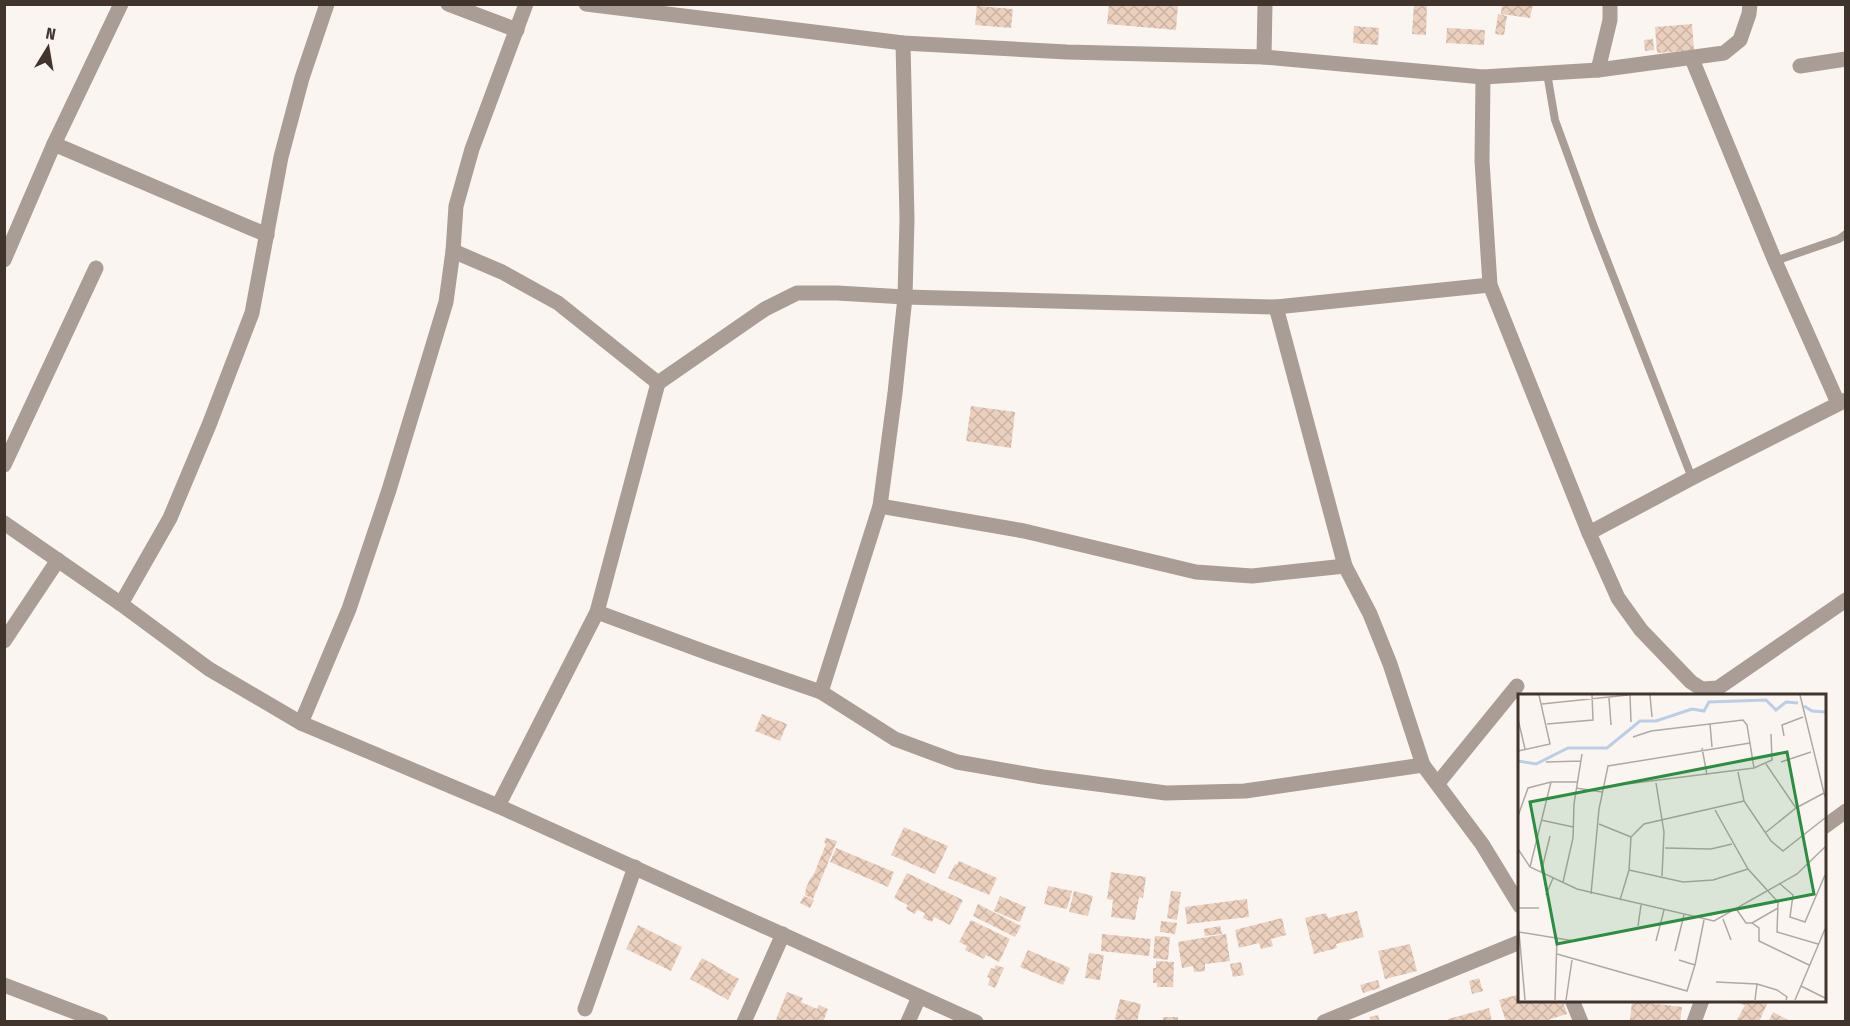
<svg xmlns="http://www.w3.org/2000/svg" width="1850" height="1026" font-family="'Fira Sans Condensed',sans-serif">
<defs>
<pattern id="building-cross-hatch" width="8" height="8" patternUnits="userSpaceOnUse" patternTransform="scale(1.5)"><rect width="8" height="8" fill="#ecd0be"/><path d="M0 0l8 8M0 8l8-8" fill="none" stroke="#cbb3a4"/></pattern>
</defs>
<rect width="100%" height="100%" fill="#fbf5f1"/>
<!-- building -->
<g fill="url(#building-cross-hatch)">
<path d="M 1109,4 L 1178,4 L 1176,30 L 1107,24 Z"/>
<path d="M 1414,4 L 1427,4 L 1426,35 L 1412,34 Z"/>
<path d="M 1502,4 L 1533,4 L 1530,18 L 1501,14 Z"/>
<path d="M 977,6 L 1013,9 L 1011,28 L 975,25 Z"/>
<path d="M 1498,14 L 1507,16 L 1504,35 L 1495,34 Z"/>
<path d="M 1692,24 L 1694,50 L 1657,53 L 1655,27 Z"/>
<path d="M 1354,26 L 1379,28 L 1378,45 L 1353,43 Z"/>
<path d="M 1447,28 L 1485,30 L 1484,45 L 1446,43 Z"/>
<path d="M 1653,39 L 1654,50 L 1645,51 L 1644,40 Z"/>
<path d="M 971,406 L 1015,412 L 1011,448 L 966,441 Z"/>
<path d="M 762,714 L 787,724 L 780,741 L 755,731 Z"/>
<path d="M 904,827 L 948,846 L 935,874 L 891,855 Z"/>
<path d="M 826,838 L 837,841 L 813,899 L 805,895 L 806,888 L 810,879 L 814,874 L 826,844 L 824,842 Z"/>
<path d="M 836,848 L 894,872 L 888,887 L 830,862 Z"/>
<path d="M 959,861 L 997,878 L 989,895 L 948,878 L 955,864 L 957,865 Z"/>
<path d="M 1111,872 L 1146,877 L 1143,898 L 1139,897 L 1135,920 L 1111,917 L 1113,900 L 1107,899 Z"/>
<path d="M 907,873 L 963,900 L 950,925 L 934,917 L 932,922 L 923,918 L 925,913 L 917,910 L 915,914 L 906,909 L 908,905 L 894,898 Z"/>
<path d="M 1048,886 L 1072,891 L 1067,909 L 1044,904 Z"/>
<path d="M 1074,891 L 1093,896 L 1088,916 L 1069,912 Z"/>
<path d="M 1171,891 L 1181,892 L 1177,920 L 1167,918 Z"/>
<path d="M 804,896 L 814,900 L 810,908 L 800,903 Z"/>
<path d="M 1000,896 L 1026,907 L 1020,922 L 994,911 Z"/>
<path d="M 1247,899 L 1249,917 L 1187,924 L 1185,907 Z"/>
<path d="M 978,904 L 1021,926 L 1015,937 L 973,916 Z"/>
<path d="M 1357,911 L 1364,937 L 1336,944 L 1337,948 L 1314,954 L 1305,918 L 1326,913 L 1328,918 Z"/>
<path d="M 1282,918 L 1286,935 L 1271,939 L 1273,946 L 1261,949 L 1259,943 L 1239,948 L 1235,930 Z"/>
<path d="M 971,920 L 1010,939 L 999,962 L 986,955 L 984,959 L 965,950 L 967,946 L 959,942 Z"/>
<path d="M 1161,921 L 1177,923 L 1175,934 L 1160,932 Z"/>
<path d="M 638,925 L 682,947 L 671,971 L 626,949 Z"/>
<path d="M 1220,926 L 1222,934 L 1205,936 L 1204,929 Z"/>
<path d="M 1102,934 L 1151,939 L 1149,956 L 1101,951 Z"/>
<path d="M 1226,934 L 1230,961 L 1205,964 L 1205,971 L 1194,972 L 1193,966 L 1182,968 L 1178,942 Z"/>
<path d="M 1155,936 L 1170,937 L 1168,960 L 1153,958 Z"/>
<path d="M 1410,944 L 1417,971 L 1385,979 L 1378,951 Z"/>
<path d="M 1028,950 L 1070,968 L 1063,985 L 1020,967 Z"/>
<path d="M 1089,953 L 1104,955 L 1100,980 L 1085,978 Z"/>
<path d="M 702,958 L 739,979 L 728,1000 L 690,979 Z"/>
<path d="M 1156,961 L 1174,962 L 1173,987 L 1157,987 L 1157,983 L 1153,983 L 1153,968 L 1156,968 Z"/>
<path d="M 1241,962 L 1244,975 L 1233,977 L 1230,964 Z"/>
<path d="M 996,965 L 1004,968 L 995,988 L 988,985 L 990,978 L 987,977 L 991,968 L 994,969 Z"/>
<path d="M 1479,978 L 1483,991 L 1472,994 L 1469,981 Z"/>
<path d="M 1378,980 L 1380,988 L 1363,993 L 1360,985 Z"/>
<path d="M 787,992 L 803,998 L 801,1002 L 817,1009 L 819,1005 L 828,1009 L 823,1022 L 775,1022 Z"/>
<path d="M 1520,994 L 1520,1000 L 1563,1000 L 1567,1014 L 1541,1022 L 1506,1022 L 1499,1000 Z"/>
<path d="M 1120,999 L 1141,1004 L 1137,1022 L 1124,1022 L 1115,1019 Z"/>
<path d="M 1742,1000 L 1760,1000 L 1767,1004 L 1759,1022 L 1736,1022 L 1745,1005 L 1740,1004 Z"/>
<path d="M 1632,1001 L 1682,1007 L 1680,1022 L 1630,1020 Z"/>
<path d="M 1489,1008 L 1492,1022 L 1448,1022 L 1448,1019 Z"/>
<path d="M 1773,1012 L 1792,1022 L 1768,1022 Z"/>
<path d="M 1378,1015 L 1380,1022 L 1371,1022 L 1370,1017 Z"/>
<rect x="1163" y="1017" width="15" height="5"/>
</g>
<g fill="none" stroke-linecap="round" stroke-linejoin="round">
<!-- lane -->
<g stroke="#aa9d96" stroke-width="8">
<path d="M 1547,73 L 1555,120 L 1594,227 L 1692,478"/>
<path d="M 1775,261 L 1839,239 L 1846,234"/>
</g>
<!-- street -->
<g stroke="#aa9d96" stroke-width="15">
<path d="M 448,4 L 517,30"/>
<path d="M 586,4 L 903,43 L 1067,52 L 1264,57 L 1483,77 L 1598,70 L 1724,53 L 1740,40 L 1749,14 L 1750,4"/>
<path d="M 1264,57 L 1265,4"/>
<path d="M 1692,59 L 1775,261 L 1838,403"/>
<path d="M 1800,66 L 1846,59"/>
<path d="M 1598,70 L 1610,20 L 1610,4"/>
<path d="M 1483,77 L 1482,161 L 1490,285 L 1589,533 L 1618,598 L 1641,630 L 1691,682 L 1702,689 L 1718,688 L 1846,600"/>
<path d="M 54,144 L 267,235"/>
<path d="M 453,251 L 502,272 L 558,303 L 658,383"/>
<path d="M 4,260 L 54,144 L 121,4"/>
<path d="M 1276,307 L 1345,566 L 1370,614 L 1390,664 L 1423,765 L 1482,844 L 1520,906"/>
<path d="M 4,465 L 96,268"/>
<path d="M 880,506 L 1024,531 L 1196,572 L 1252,576 L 1345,566"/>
<path d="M 4,523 L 121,604 L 209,669 L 301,723 L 498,806 L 976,1022"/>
<path d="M 1589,533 L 1692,478 L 1846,400"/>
<path d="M 121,604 L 170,518 L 209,425 L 252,313 L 281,157 L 302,78 L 327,4"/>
<path d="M 597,612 L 708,653 L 821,692 L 895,739 L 957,762 L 1043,777 L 1166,793 L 1245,791 L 1423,765"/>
<path d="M 4,641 L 58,560"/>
<path d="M 821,692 L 880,506 L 895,393 L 905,297 L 907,219 L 903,43"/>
<path d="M 301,723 L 349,609 L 389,490 L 446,302 L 453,251 L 456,206 L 472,149 L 526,4"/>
<path d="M 1438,783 L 1517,686"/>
<path d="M 498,806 L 597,612 L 658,383 L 765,309 L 797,293 L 837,293 L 905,297 L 1276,307 L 1490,285"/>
<path d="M 1824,827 L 1846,811"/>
<path d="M 4,985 L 101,1022"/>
<path d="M 1572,1000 L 1581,1022"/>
<path d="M 585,1009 L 635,867"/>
<path d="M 744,1022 L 783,934"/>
<path d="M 908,1022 L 919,997"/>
<path d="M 1324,1022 L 1520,942"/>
<path d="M 1694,1022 L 1702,1000"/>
</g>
</g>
<!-- overview -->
<g transform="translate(1518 694)">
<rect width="308" height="308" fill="#fbf5f1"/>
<path fill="none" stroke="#bacee6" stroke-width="3" d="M 286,12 L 294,17 L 307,18M 0,67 L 18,70 L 50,54 L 89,54 L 122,27 L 138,27 L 174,15 L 186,17 L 191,8 L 248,6 L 258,16 L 268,8 L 280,9"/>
<path fill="none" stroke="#b0a8a3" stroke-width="1.5" d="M 112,1 L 113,28M 132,1 L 134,23M 282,1 L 307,103M 91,4 L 93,31M 24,10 L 110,1M 0,25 L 7,55M 29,30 L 75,26 L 74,1M 192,30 L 194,53M 266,42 L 264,31 L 285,23M 115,43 L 133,37 L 225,26 L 229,31 L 236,74M 184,54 L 189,81M 0,57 L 32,50 L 21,1M 28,68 L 63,67M 263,68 L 293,58M 248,70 L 278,114M 220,78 L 226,107 L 253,147 L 265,157 L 307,124M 138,89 L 146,138 L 144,182M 85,93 L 236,74 L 254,66 L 253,40M 58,94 L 84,98M 197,116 L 230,175 L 260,208 L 259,238 L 300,250M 0,122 L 10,94 L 33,88 L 59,88M 23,126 L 55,133M 81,130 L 113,143M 247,139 L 278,114 L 306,99M 147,154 L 193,155 L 214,150M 0,155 L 12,173 L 59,195 L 196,227 L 279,180 L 307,153M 12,173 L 33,88M 111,176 L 165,188 L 195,186 L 230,175M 23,179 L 32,142M 45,188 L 55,144 L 56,110 L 64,60M 261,189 L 275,201 L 272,223 L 287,228 L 307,181M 73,200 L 81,115 L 90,72 L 232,49M 28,201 L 35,184M 102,206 L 111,176 L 113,143 L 126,130 L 226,107M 0,214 L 21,214M 219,216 L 228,229 L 234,229 L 241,234 L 241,247 L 291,271M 205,225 L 213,246M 234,229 L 260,214M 120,232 L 123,211M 1,238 L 7,306M 1,238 L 56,247M 138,247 L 146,216M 157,257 L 166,221M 39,260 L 169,297 L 177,271 L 161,266M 177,271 L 186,226M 198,288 L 239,290 L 237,306M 239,290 L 259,296 L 269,303 L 268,306M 283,292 L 307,304M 37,306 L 39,244M 48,306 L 54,266M 277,306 L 307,235"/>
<path fill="#2b8e43" fill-opacity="0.15" stroke="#2b8e43" stroke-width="3" d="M 269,58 L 296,200 L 39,250 L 12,108 Z"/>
<rect width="308" height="308" fill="none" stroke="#40342d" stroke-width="3"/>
</g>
<!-- border -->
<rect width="1850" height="1026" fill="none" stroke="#40342d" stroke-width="12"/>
<!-- north arrow -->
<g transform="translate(48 48) rotate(11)" stroke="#fbf5f1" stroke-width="4.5" paint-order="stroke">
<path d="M0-4.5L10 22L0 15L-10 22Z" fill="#40342d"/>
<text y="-9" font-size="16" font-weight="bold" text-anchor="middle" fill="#40342d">N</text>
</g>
</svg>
